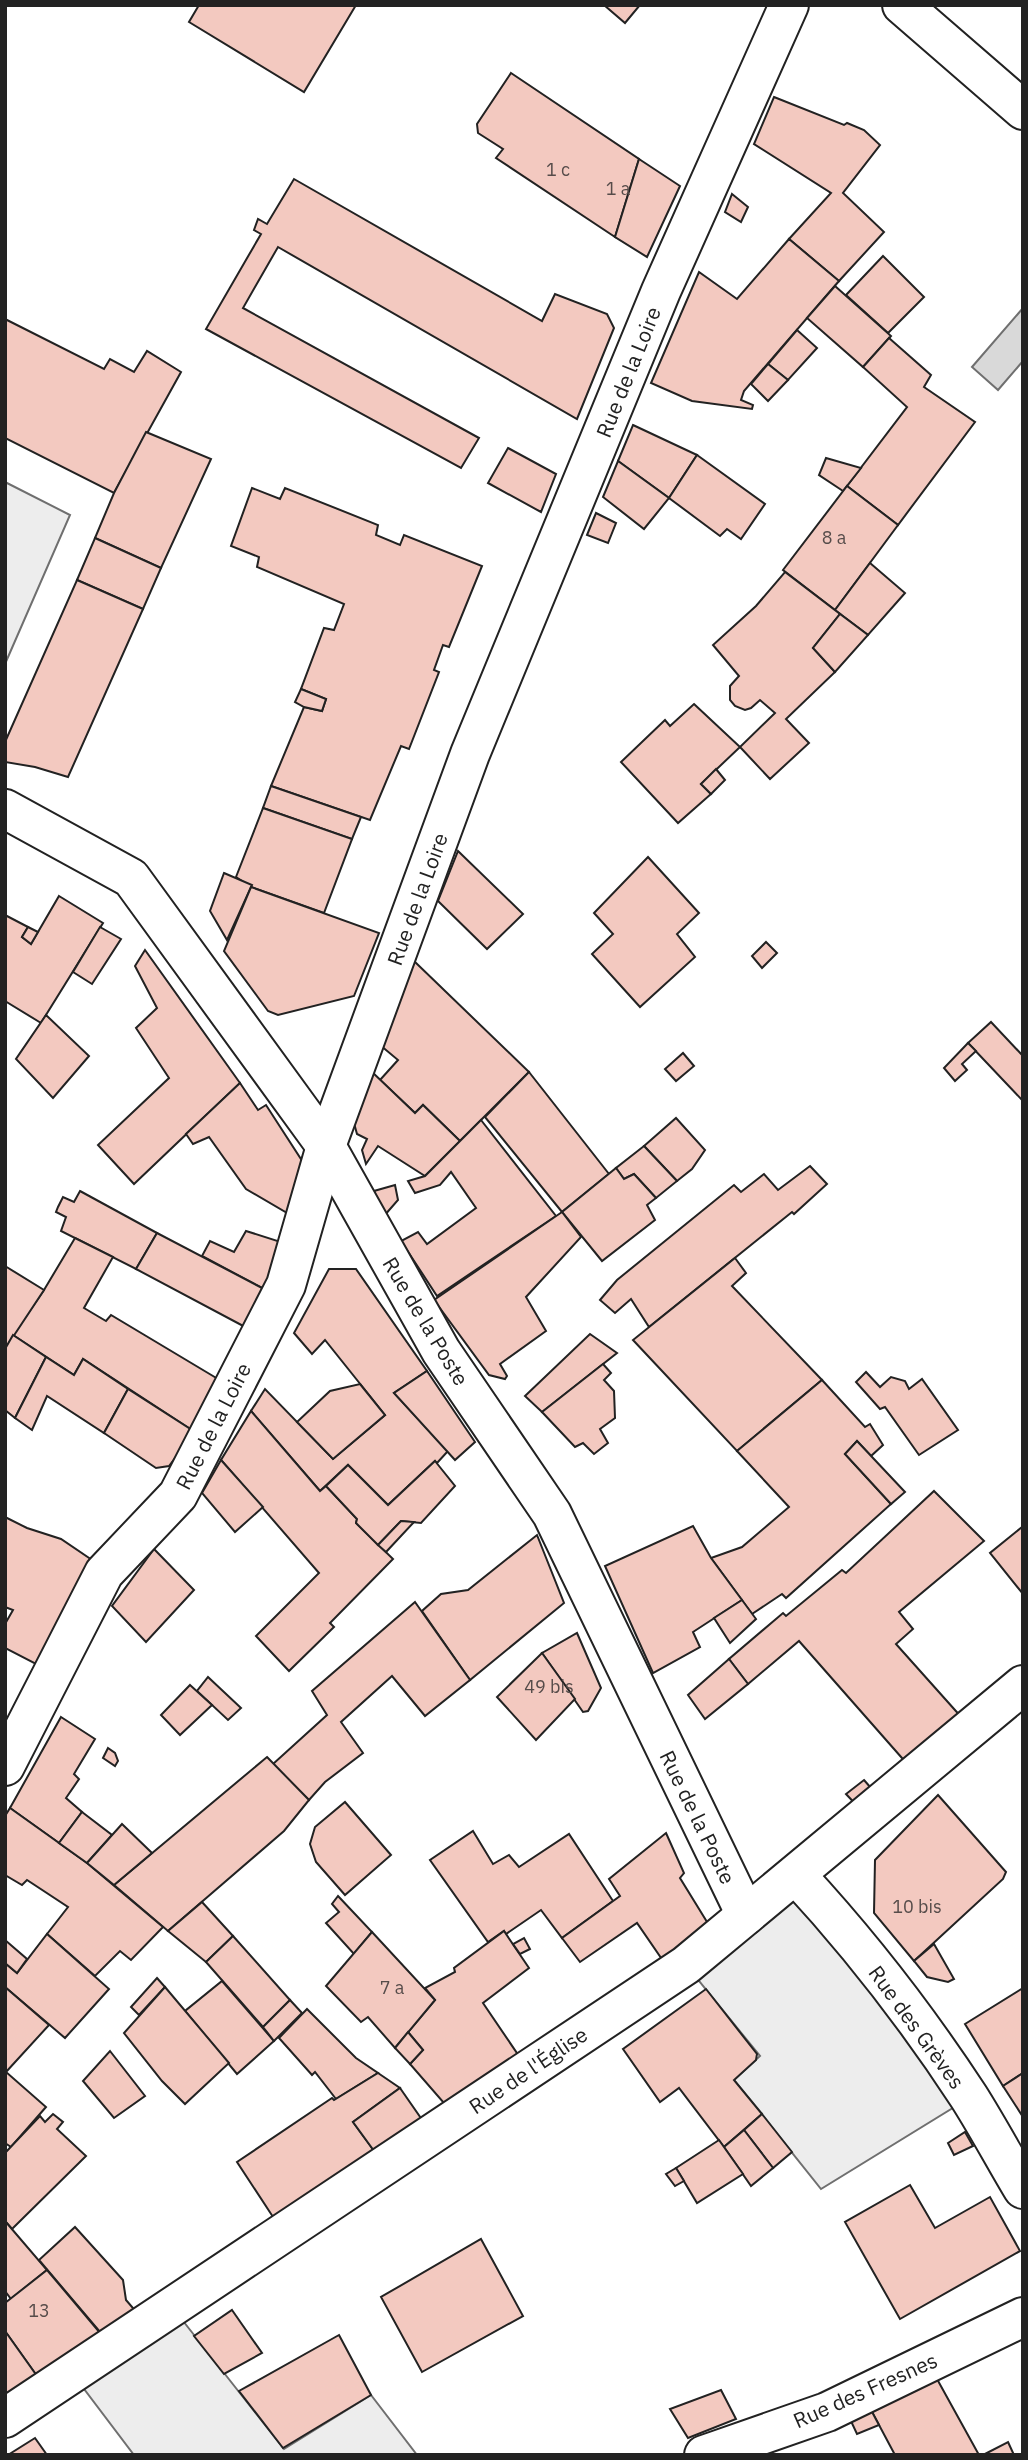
<svg xmlns="http://www.w3.org/2000/svg" width="1028" height="2460" font-family="'IBM Plex Sans',sans-serif">
<rect width="100%" height="100%" fill="#fff"/>
<!-- parking -->
<g fill="#ededed" stroke="#6f6f6f" stroke-width="2">
<path d="M 5,482 L 70,515 L 5,664 Z"/>
<path d="M 796,1875 L 969,2098 L 821,2189 L 734,2080 L 760,2056 L 686,1965 Z"/>
<path d="M 172,2307 L 284,2449 L 371,2395 L 417,2455 L 134,2455 L 72,2373 Z"/>
</g>
<!-- water -->
<path fill="#d9d9d9" stroke="#6f6f6f" stroke-width="2" d="M 1023,308 L 1023,361 L 998,390 L 972,367 Z"/>
<!-- building -->
<g fill="#f3c9c0" stroke="#222" stroke-width="2">
<path d="M 199,5 L 356,5 L 304,92 L 189,22 Z"/>
<path d="M 604,5 L 640,5 L 625,23 Z"/>
<path d="M 511,73 L 639,159 L 615,237 L 496,158 L 503,149 L 478,133 L 477,124 Z"/>
<path d="M 774,97 L 844,125 L 847,123 L 864,130 L 880,145 L 843,193 L 884,232 L 839,281 L 789,239 L 831,193 L 754,144 Z"/>
<path d="M 639,159 L 680,186 L 647,257 L 615,237 Z"/>
<path d="M 294,179 L 542,321 L 555,294 L 607,314 L 614,328 L 577,419 L 278,247 L 243,308 L 479,438 L 461,468 L 206,329 L 261,234 L 254,230 L 258,219 L 267,224 Z"/>
<path d="M 732,194 L 748,207 L 741,222 L 725,212 Z"/>
<path d="M 789,239 L 839,281 L 744,391 L 741,400 L 753,405 L 752,409 L 692,401 L 651,383 L 699,272 L 737,299 Z"/>
<path d="M 883,256 L 924,297 L 888,333 L 846,295 Z"/>
<path d="M 835,286 L 891,336 L 863,367 L 807,318 Z"/>
<path d="M 5,319 L 104,369 L 110,359 L 134,372 L 147,351 L 181,372 L 114,493 L 5,438 Z"/>
<path d="M 797,330 L 817,348 L 788,380 L 768,364 Z"/>
<path d="M 889,338 L 931,375 L 924,387 L 975,422 L 898,525 L 847,486 L 907,407 L 863,367 Z"/>
<path d="M 768,364 L 788,380 L 768,401 L 751,384 Z"/>
<path d="M 633,425 L 697,455 L 669,498 L 618,461 Z"/>
<path d="M 146,432 L 211,459 L 161,568 L 95,538 L 114,493 Z"/>
<path d="M 508,448 L 556,474 L 541,512 L 488,483 Z"/>
<path d="M 697,455 L 765,504 L 741,539 L 727,529 L 720,536 L 669,498 Z"/>
<path d="M 826,458 L 861,468 L 843,491 L 819,475 Z"/>
<path d="M 618,461 L 669,498 L 644,529 L 603,497 Z"/>
<path d="M 847,486 L 898,525 L 835,610 L 783,570 Z"/>
<path d="M 252,488 L 280,499 L 285,488 L 378,525 L 376,535 L 400,545 L 404,535 L 482,566 L 449,647 L 443,645 L 434,670 L 439,672 L 409,749 L 401,746 L 370,820 L 271,786 L 304,707 L 322,711 L 326,699 L 301,689 L 324,628 L 334,630 L 344,604 L 257,567 L 259,557 L 231,546 Z"/>
<path d="M 596,513 L 616,523 L 608,543 L 587,535 Z"/>
<path d="M 95,538 L 161,568 L 143,609 L 77,580 Z"/>
<path d="M 870,563 L 905,593 L 868,635 L 835,610 Z"/>
<path d="M 785,572 L 840,614 L 813,648 L 835,672 L 786,719 L 809,743 L 770,779 L 740,747 L 775,713 L 760,700 L 751,708 L 745,710 L 735,706 L 730,700 L 730,686 L 739,676 L 713,645 L 756,606 Z"/>
<path d="M 77,580 L 143,609 L 68,777 L 35,767 L 5,762 L 5,742 Z"/>
<path d="M 840,614 L 868,635 L 835,672 L 813,648 Z"/>
<path d="M 301,689 L 326,699 L 322,711 L 304,707 L 295,702 Z"/>
<path d="M 694,704 L 740,747 L 701,784 L 711,794 L 678,823 L 621,762 L 665,720 L 670,726 Z"/>
<path d="M 716,769 L 725,780 L 711,794 L 701,784 Z"/>
<path d="M 271,786 L 361,817 L 352,839 L 263,808 Z"/>
<path d="M 263,808 L 352,839 L 324,913 L 251,887 L 236,877 Z"/>
<path d="M 458,851 L 523,914 L 487,949 L 438,901 Z"/>
<path d="M 648,857 L 699,913 L 677,934 L 695,957 L 640,1007 L 592,954 L 613,934 L 594,913 Z"/>
<path d="M 224,873 L 252,885 L 227,940 L 210,911 Z"/>
<path d="M 251,887 L 379,933 L 354,996 L 278,1015 L 268,1011 L 224,951 Z"/>
<path d="M 59,896 L 103,923 L 41,1023 L 5,1001 L 5,915 L 28,927 L 22,937 L 31,944 Z"/>
<path d="M 28,927 L 38,932 L 31,944 L 22,937 Z"/>
<path d="M 100,927 L 121,939 L 92,984 L 73,972 Z"/>
<path d="M 766,942 L 777,953 L 762,968 L 752,956 Z"/>
<path d="M 145,950 L 240,1083 L 134,1184 L 98,1145 L 169,1078 L 136,1028 L 157,1008 L 135,966 Z"/>
<path d="M 414,961 L 529,1072 L 460,1141 L 423,1105 L 415,1113 L 380,1080 L 398,1060 L 380,1045 Z"/>
<path d="M 46,1015 L 89,1056 L 53,1098 L 16,1059 Z"/>
<path d="M 991,1022 L 1023,1056 L 1023,1101 L 968,1043 Z"/>
<path d="M 968,1043 L 976,1051 L 962,1064 L 967,1070 L 955,1081 L 944,1068 Z"/>
<path d="M 683,1053 L 694,1066 L 676,1081 L 665,1069 Z"/>
<path d="M 370,1070 L 415,1113 L 423,1105 L 460,1141 L 425,1176 L 378,1146 L 366,1164 L 362,1150 L 367,1139 L 357,1134 L 352,1116 Z"/>
<path d="M 529,1072 L 609,1174 L 562,1212 L 485,1117 Z"/>
<path d="M 240,1083 L 258,1110 L 266,1105 L 308,1170 L 294,1217 L 246,1189 L 209,1137 L 193,1144 L 186,1134 Z"/>
<path d="M 676,1118 L 705,1150 L 692,1169 L 677,1181 L 644,1146 Z"/>
<path d="M 481,1120 L 556,1216 L 437,1296 L 401,1241 L 418,1232 L 427,1244 L 476,1208 L 451,1172 L 440,1185 L 415,1193 L 408,1181 L 425,1176 Z"/>
<path d="M 644,1146 L 677,1181 L 656,1198 L 634,1174 L 624,1179 L 616,1168 Z"/>
<path d="M 810,1166 L 827,1184 L 794,1214 L 792,1212 L 649,1327 L 631,1299 L 615,1313 L 600,1300 L 617,1280 L 734,1185 L 741,1192 L 764,1174 L 778,1190 Z"/>
<path d="M 616,1168 L 624,1179 L 634,1174 L 656,1198 L 647,1205 L 655,1220 L 602,1261 L 562,1212 Z"/>
<path d="M 395,1185 L 398,1200 L 384,1216 L 374,1191 Z"/>
<path d="M 80,1191 L 157,1233 L 136,1269 L 61,1231 L 66,1217 L 56,1212 L 58,1207 L 63,1197 L 74,1202 Z"/>
<path d="M 562,1212 L 581,1237 L 526,1297 L 546,1331 L 500,1364 L 507,1376 L 505,1379 L 489,1375 L 434,1300 Z"/>
<path d="M 246,1231 L 284,1243 L 264,1289 L 202,1256 L 210,1241 L 234,1252 Z"/>
<path d="M 157,1233 L 264,1289 L 247,1328 L 136,1269 Z"/>
<path d="M 75,1238 L 113,1257 L 84,1308 L 106,1321 L 111,1315 L 223,1382 L 195,1432 L 83,1359 L 74,1375 L 13,1335 L 44,1290 Z"/>
<path d="M 735,1258 L 746,1273 L 732,1286 L 822,1380 L 737,1451 L 633,1340 Z"/>
<path d="M 5,1266 L 44,1290 L 5,1349 Z"/>
<path d="M 329,1269 L 356,1269 L 427,1371 L 394,1393 L 448,1451 L 437,1463 L 435,1461 L 388,1505 L 348,1465 L 320,1491 L 251,1411 L 265,1389 L 333,1459 L 385,1415 L 325,1340 L 312,1354 L 294,1333 Z"/>
<path d="M 590,1334 L 617,1353 L 542,1412 L 525,1396 Z"/>
<path d="M 13,1335 L 46,1357 L 15,1418 L 5,1410 L 5,1349 Z"/>
<path d="M 46,1357 L 74,1375 L 83,1359 L 128,1389 L 104,1433 L 47,1396 L 32,1430 L 15,1418 Z"/>
<path d="M 603,1364 L 611,1373 L 604,1380 L 614,1391 L 615,1418 L 600,1429 L 608,1443 L 594,1454 L 583,1443 L 575,1447 L 542,1412 Z"/>
<path d="M 427,1371 L 475,1442 L 455,1460 L 394,1393 Z"/>
<path d="M 866,1372 L 880,1387 L 891,1377 L 905,1381 L 909,1389 L 922,1379 L 958,1430 L 919,1455 L 885,1407 L 880,1409 L 856,1382 Z"/>
<path d="M 822,1380 L 865,1427 L 870,1424 L 883,1445 L 871,1456 L 857,1441 L 845,1454 L 891,1504 L 786,1598 L 782,1594 L 752,1614 L 711,1558 L 742,1547 L 789,1507 L 737,1451 Z"/>
<path d="M 360,1384 L 385,1415 L 333,1459 L 297,1422 L 330,1391 Z"/>
<path d="M 128,1389 L 195,1432 L 169,1466 L 156,1468 L 104,1433 Z"/>
<path d="M 251,1411 L 320,1491 L 326,1486 L 357,1519 L 356,1523 L 393,1559 L 330,1623 L 334,1627 L 289,1671 L 256,1636 L 319,1573 L 221,1460 Z"/>
<path d="M 857,1441 L 905,1492 L 891,1504 L 845,1454 Z"/>
<path d="M 221,1460 L 263,1507 L 235,1532 L 202,1493 Z"/>
<path d="M 435,1461 L 455,1486 L 421,1523 L 401,1521 L 378,1545 L 356,1523 L 357,1519 L 326,1486 L 348,1465 L 388,1505 Z"/>
<path d="M 934,1491 L 984,1541 L 899,1612 L 913,1629 L 896,1644 L 963,1719 L 909,1766 L 799,1641 L 748,1684 L 729,1659 L 783,1613 L 786,1616 L 842,1570 L 846,1573 Z"/>
<path d="M 5,1517 L 27,1528 L 61,1539 L 95,1562 L 36,1664 L 5,1648 L 5,1624 L 13,1610 L 5,1607 Z"/>
<path d="M 401,1521 L 414,1522 L 386,1552 L 378,1545 Z"/>
<path d="M 693,1526 L 711,1558 L 742,1600 L 693,1632 L 700,1647 L 653,1673 L 605,1566 Z"/>
<path d="M 1022,1527 L 1023,1529 L 1023,1594 L 990,1553 Z"/>
<path d="M 537,1535 L 564,1603 L 470,1680 L 422,1611 L 441,1594 L 468,1590 Z"/>
<path d="M 154,1549 L 194,1590 L 146,1642 L 112,1606 Z"/>
<path d="M 742,1600 L 756,1619 L 730,1643 L 714,1618 Z"/>
<path d="M 415,1602 L 470,1680 L 425,1716 L 392,1676 L 341,1722 L 363,1753 L 325,1782 L 309,1800 L 273,1764 L 327,1715 L 312,1691 Z"/>
<path d="M 577,1633 L 601,1688 L 588,1711 L 583,1712 L 542,1653 Z"/>
<path d="M 542,1653 L 575,1699 L 536,1740 L 497,1697 Z"/>
<path d="M 729,1659 L 748,1684 L 705,1719 L 688,1695 Z"/>
<path d="M 208,1677 L 241,1708 L 228,1720 L 197,1691 Z"/>
<path d="M 190,1685 L 212,1705 L 180,1735 L 161,1715 Z"/>
<path d="M 61,1717 L 95,1739 L 74,1774 L 79,1779 L 66,1798 L 82,1812 L 59,1843 L 10,1808 Z"/>
<path d="M 108,1748 L 115,1753 L 118,1761 L 115,1766 L 103,1758 Z"/>
<path d="M 267,1757 L 309,1800 L 284,1831 L 168,1931 L 114,1885 Z"/>
<path d="M 864,1780 L 878,1796 L 862,1811 L 846,1794 Z"/>
<path d="M 938,1795 L 1006,1872 L 1003,1879 L 914,1961 L 874,1913 L 875,1860 Z"/>
<path d="M 345,1802 L 391,1855 L 345,1895 L 316,1862 L 310,1844 L 315,1827 Z"/>
<path d="M 10,1808 L 87,1863 L 163,1927 L 131,1960 L 120,1951 L 95,1976 L 47,1934 L 68,1907 L 27,1880 L 22,1885 L 5,1875 L 5,1816 Z"/>
<path d="M 82,1812 L 112,1835 L 87,1863 L 59,1843 Z"/>
<path d="M 122,1824 L 152,1853 L 114,1885 L 87,1863 Z"/>
<path d="M 473,1831 L 493,1864 L 509,1855 L 519,1867 L 569,1834 L 613,1901 L 562,1938 L 541,1910 L 506,1934 L 504,1931 L 488,1942 L 430,1860 Z"/>
<path d="M 666,1833 L 684,1873 L 680,1878 L 712,1930 L 668,1968 L 637,1923 L 580,1962 L 562,1938 L 620,1896 L 609,1879 Z"/>
<path d="M 338,1896 L 372,1932 L 354,1954 L 326,1923 L 339,1912 L 332,1904 Z"/>
<path d="M 202,1902 L 233,1936 L 206,1962 L 168,1931 Z"/>
<path d="M 504,1931 L 529,1968 L 483,2003 L 523,2062 L 450,2110 L 410,2064 L 423,2050 L 408,2032 L 435,2000 L 425,1988 L 455,1972 L 454,1968 Z"/>
<path d="M 372,1932 L 435,2000 L 395,2048 L 368,2017 L 361,2022 L 326,1986 Z"/>
<path d="M 47,1934 L 109,1989 L 65,2038 L 5,1987 L 5,1963 L 17,1973 Z"/>
<path d="M 233,1936 L 290,2000 L 263,2027 L 206,1962 Z"/>
<path d="M 524,1938 L 530,1949 L 520,1954 L 513,1944 Z"/>
<path d="M 5,1940 L 27,1959 L 17,1973 L 5,1963 Z"/>
<path d="M 934,1944 L 954,1979 L 948,1982 L 927,1977 L 914,1961 Z"/>
<path d="M 157,1978 L 165,1987 L 139,2015 L 131,2007 Z"/>
<path d="M 222,1981 L 274,2041 L 237,2074 L 185,2011 Z"/>
<path d="M 5,1987 L 49,2025 L 6,2072 L 46,2107 L 11,2147 L 5,2143 Z"/>
<path d="M 165,1987 L 229,2063 L 185,2104 L 162,2081 L 124,2033 Z"/>
<path d="M 1023,1988 L 1023,2073 L 1003,2086 L 965,2024 Z"/>
<path d="M 706,1989 L 757,2054 L 756,2060 L 734,2080 L 762,2114 L 724,2147 L 679,2088 L 660,2102 L 623,2049 Z"/>
<path d="M 290,2000 L 302,2013 L 274,2041 L 263,2027 Z"/>
<path d="M 307,2009 L 356,2058 L 378,2073 L 336,2099 L 315,2072 L 312,2075 L 279,2038 Z"/>
<path d="M 408,2032 L 423,2050 L 410,2064 L 395,2048 Z"/>
<path d="M 110,2051 L 145,2096 L 114,2118 L 83,2081 Z"/>
<path d="M 378,2073 L 400,2088 L 353,2122 L 377,2155 L 275,2220 L 237,2162 L 332,2098 L 334,2100 Z"/>
<path d="M 1023,2073 L 1023,2117 L 1003,2086 Z"/>
<path d="M 400,2088 L 425,2124 L 377,2155 L 353,2122 Z"/>
<path d="M 53,2114 L 63,2122 L 57,2129 L 86,2156 L 12,2229 L 5,2221 L 5,2153 L 40,2116 L 45,2122 Z"/>
<path d="M 762,2114 L 792,2152 L 773,2168 L 744,2130 Z"/>
<path d="M 744,2130 L 773,2168 L 751,2186 L 724,2147 Z"/>
<path d="M 965,2132 L 973,2146 L 954,2155 L 948,2143 Z"/>
<path d="M 719,2140 L 743,2174 L 697,2203 L 676,2168 Z"/>
<path d="M 676,2168 L 684,2181 L 675,2186 L 666,2174 Z"/>
<path d="M 910,2185 L 935,2228 L 990,2197 L 1020,2251 L 900,2319 L 845,2222 Z"/>
<path d="M 5,2221 L 47,2270 L 11,2299 L 5,2291 Z"/>
<path d="M 75,2227 L 123,2280 L 126,2300 L 139,2315 L 106,2339 L 39,2260 Z"/>
<path d="M 481,2239 L 523,2316 L 422,2372 L 381,2297 Z"/>
<path d="M 47,2270 L 101,2334 L 37,2376 L 5,2331 L 5,2303 Z"/>
<path d="M 232,2310 L 262,2353 L 224,2374 L 194,2336 Z"/>
<path d="M 5,2331 L 37,2376 L 5,2397 Z"/>
<path d="M 339,2335 L 371,2395 L 283,2448 L 239,2391 Z"/>
<path d="M 937,2379 L 979,2455 L 895,2455 L 871,2410 Z"/>
<path d="M 721,2390 L 736,2419 L 688,2438 L 670,2409 Z"/>
<path d="M 871,2410 L 879,2425 L 857,2434 L 850,2419 Z"/>
<path d="M 35,2438 L 47,2455 L 8,2455 Z"/>
<path d="M 1008,2442 L 1014,2455 L 983,2455 Z"/>
</g>
<g fill="none" stroke-linecap="round" stroke-linejoin="round">
<!-- minor casing -->
<g stroke="#222" stroke-width="42">
<g id="minor">
<path d="M 5,809 L 131,878 L 326,1146 L 441,1351 L 552,1514 L 746,1915"/>
<path d="M 5,1766 L 104,1573 L 178,1495 L 286,1285 L 326,1146 L 470,754 L 661,291 L 789,5"/>
<path d="M 796,1875 C 859,1943 918,2019 969,2097 C 988,2127 1005,2159 1023,2189"/>
<path d="M 5,2418 L 686,1965 L 1023,1685"/>
<path d="M 704,2455 L 827,2412 L 1023,2317"/>
</g>
</g>
<!-- major casing -->
<g stroke="#222" stroke-width="42">
<path id="major" d="M 902,5 L 1023,110"/>
</g>
<!-- minor -->
<use href="#minor" stroke="#fff" stroke-width="38"/>
<!-- major -->
<use href="#major" stroke="#fff" stroke-width="38"/>
</g>
<g text-anchor="middle" dominant-baseline="central" stroke-width="5" stroke-linejoin="round" paint-order="stroke">
<!-- number labels -->
<g font-size="18" fill="#564c4a">
<text x="558" y="169">1 c</text>
<text x="618" y="188">1 a</text>
<text x="834" y="537">8 a</text>
<text x="549" y="1686">49 bis</text>
<text x="917" y="1906">10 bis</text>
<text x="392" y="1987">7 a</text>
<text x="39" y="2310">13</text>
</g>
<!-- street labels -->
<g font-size="21" fill="#222" stroke="#fff">
<text transform="translate(628 372) rotate(-68)">Rue de la Loire</text>
<text transform="translate(417 899) rotate(-70)">Rue de la Loire</text>
<text transform="translate(426 1321) rotate(59)">Rue de la Poste</text>
<text transform="translate(213 1426) rotate(-63)">Rue de la Loire</text>
<text transform="translate(698 1817) rotate(64)">Rue de la Poste</text>
<text transform="translate(917 2027) rotate(54)">Rue des Grèves</text>
<text transform="translate(528 2070) rotate(-34)">Rue de l'Église</text>
<text transform="translate(865 2390) rotate(-24)">Rue des Fresnes</text>
</g>
</g>
<!-- border -->
<rect width="1028" height="2460" fill="none" stroke="#222222" stroke-width="14"/>
</svg>
